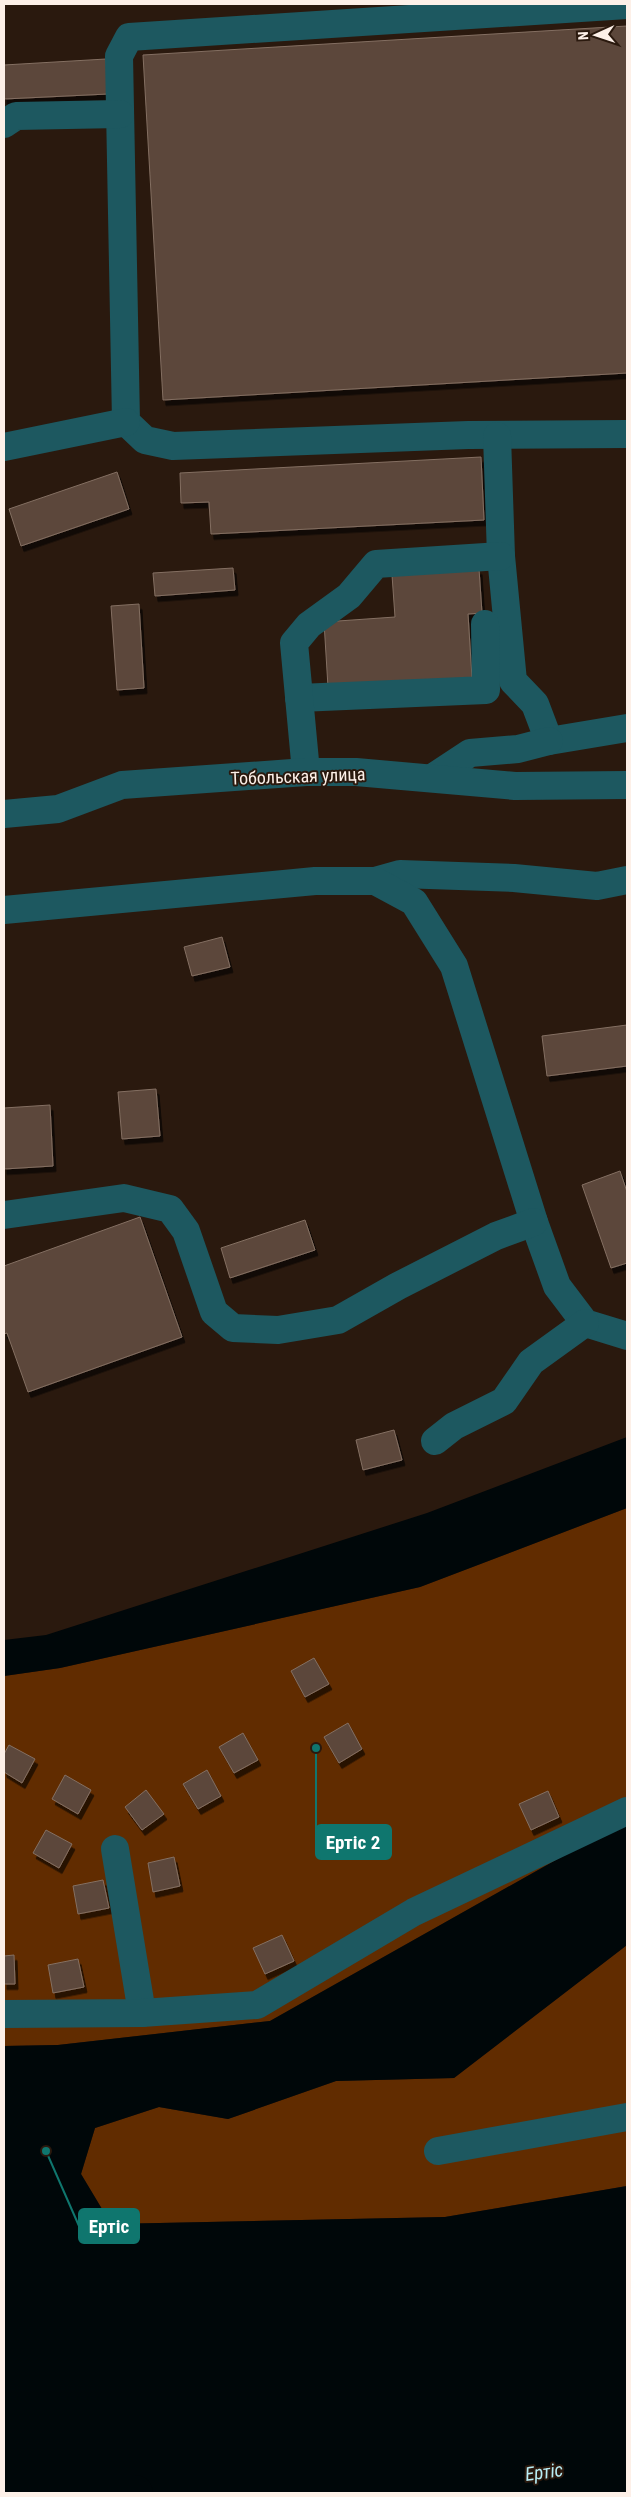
<svg xmlns="http://www.w3.org/2000/svg" width="631" height="2497" font-family="'Roboto Condensed',sans-serif">
<defs>
<filter id="shadow"><feDropShadow dx="3" dy="5.5" stdDeviation="0" flood-color="#0009"/></filter>
</defs>
<rect width="100%" height="100%" fill="#2a190e"/>
<!-- green -->
<g fill="#612c00">
<path d="M 627,1508 L 627,1820 L 270,2021 L 58,2045 L 4,2046 L 4,1676 L 60,1668 L 420,1587 Z"/>
<path d="M 627,1945 L 627,2186 L 445,2217 L 111,2224 L 81,2174 L 95,2128 L 159,2107 L 228,2119 L 336,2081 L 454,2078 Z"/>
</g>
<!-- water -->
<g fill="#000709">
<path d="M 627,1437 L 627,1508 L 420,1587 L 60,1668 L 4,1676 L 4,1640 L 46,1635 L 427,1513 Z"/>
<path d="M 627,1820 L 627,1945 L 454,2078 L 336,2081 L 228,2119 L 159,2107 L 95,2128 L 81,2174 L 111,2224 L 445,2217 L 627,2186 L 627,2493 L 29,2493 L 17,2478 L 4,2475 L 4,2046 L 58,2045 L 270,2021 Z"/>
</g>
<g fill="none" stroke-linecap="round" stroke-linejoin="round">
<!-- river -->
<path stroke="#000709" stroke-width="36" d="M 4,2493 L 135,2493"/>
</g>
<!-- building -->
<g fill="#5b473a" stroke="#846f62" filter="url(#shadow)">
<path d="M 627,26 L 627,373 L 163,400 L 143,55 Z"/>
<path d="M 106,59 L 108,94 L 4,99 L 4,65 Z"/>
<path d="M 481,457 L 484,520 L 211,534 L 209,502 L 181,503 L 180,473 Z"/>
<path d="M 117,472 L 129,509 L 21,546 L 9,509 Z"/>
<path d="M 233,568 L 235,590 L 155,596 L 153,573 Z"/>
<path d="M 479,569 L 482,613 L 468,614 L 472,678 L 328,687 L 324,622 L 395,617 L 392,575 Z"/>
<path d="M 139,604 L 144,688 L 117,690 L 111,606 Z"/>
<path d="M 222,937 L 230,967 L 192,976 L 184,947 Z"/>
<path d="M 627,1025 L 627,1066 L 547,1076 L 542,1036 Z"/>
<path d="M 156,1089 L 160,1136 L 122,1139 L 118,1092 Z"/>
<path d="M 50,1105 L 53,1166 L 4,1169 L 4,1108 Z"/>
<path d="M 620,1171 L 627,1192 L 627,1263 L 611,1268 L 582,1185 Z"/>
<path d="M 140,1217 L 182,1337 L 28,1392 L 7,1333 L 4,1334 L 4,1266 Z"/>
<path d="M 305,1220 L 315,1250 L 230,1278 L 221,1248 Z"/>
<path d="M 394,1430 L 402,1460 L 363,1470 L 356,1440 Z"/>
<path d="M 314,1658 L 329,1684 L 305,1697 L 291,1671 Z"/>
<path d="M 348,1723 L 362,1749 L 339,1763 L 324,1737 Z"/>
<path d="M 243,1733 L 258,1760 L 234,1773 L 219,1747 Z"/>
<path d="M 9,1745 L 35,1759 L 22,1783 L 4,1772 L 4,1754 Z"/>
<path d="M 207,1770 L 221,1796 L 198,1809 L 183,1784 Z"/>
<path d="M 65,1775 L 91,1790 L 78,1814 L 52,1799 Z"/>
<path d="M 146,1790 L 164,1814 L 142,1830 L 125,1807 Z"/>
<path d="M 548,1791 L 559,1817 L 531,1830 L 519,1804 Z"/>
<path d="M 46,1830 L 72,1844 L 59,1868 L 33,1853 Z"/>
<path d="M 174,1857 L 180,1886 L 153,1892 L 148,1863 Z"/>
<path d="M 103,1880 L 109,1908 L 78,1914 L 73,1886 Z"/>
<path d="M 282,1935 L 294,1961 L 265,1974 L 253,1948 Z"/>
<path d="M 14,1955 L 15,1984 L 4,1984 L 4,1956 Z"/>
<path d="M 78,1959 L 84,1987 L 53,1993 L 48,1965 Z"/>
</g>
<g fill="none" stroke-linecap="round" stroke-linejoin="round">
<!-- minor -->
<g stroke="#1d5860" stroke-width="28">
<path d="M 627,5 L 129,37 L 119,56 L 126,422 L 145,440 L 173,446 L 468,435 L 627,434"/>
<path d="M 4,124 L 16,116 L 120,114"/>
<path d="M 497,436 L 501,556 L 513,681 L 535,704 L 549,741 L 627,728"/>
<path d="M 4,447 L 126,422"/>
<path d="M 299,698 L 486,690 L 485,624"/>
<path d="M 306,772 L 294,643 L 309,625 L 349,596 L 376,564 L 501,556"/>
<path d="M 432,778 L 470,753 L 518,749 L 549,741"/>
<path d="M 4,814 L 58,809 L 122,785 L 306,772 L 356,772 L 515,786 L 627,785"/>
<path d="M 375,881 L 400,874 L 514,878 L 597,886 L 627,880"/>
<path d="M 4,910 L 315,881 L 375,881 L 414,902 L 454,966 L 534,1222 L 557,1286 L 585,1323 L 627,1336"/>
<path d="M 4,1215 L 124,1198 L 170,1209 L 186,1231 L 214,1312 L 233,1328 L 278,1330 L 338,1320 L 398,1286 L 496,1236 L 534,1222"/>
<path d="M 435,1441 L 454,1426 L 504,1401 L 531,1362 L 585,1323"/>
<path d="M 115,1849 L 142,2013"/>
<path d="M 4,2014 L 142,2013 L 257,2005 L 414,1912 L 627,1811"/>
<path d="M 438,2151 L 627,2117"/>
</g>
</g>
<g text-anchor="middle" dominant-baseline="central" stroke-width="4" stroke-linejoin="round" paint-order="stroke">
<!-- street labels -->
<g font-size="18" fill="#fdf0e8" stroke="#2a190e">
<text transform="translate(298 776) rotate(-2)">Тобольская улица</text>
</g>
<!-- water labels -->
<g font-size="19" font-style="italic" fill="#b9eef6" stroke="#2a190e">
<text transform="translate(544 2472) rotate(-8)">Ертіс</text>
</g>
</g>
<!-- callouts -->
<path fill="none" stroke="#0f766e" stroke-width="2" d="M316 1748L316 1842M46 2151L79 2226"/>
<g fill="#0f766e" stroke="#2a190e" stroke-width="2">
<circle cx="316" cy="1748" r="5"/>
<circle cx="46" cy="2151" r="5"/>
</g>
<g fill="#0f766e" stroke="#0f766e" stroke-width="2">
<rect x="316" y="1825" width="75" height="34" rx="5"/>
<rect x="79" y="2209" width="60" height="34" rx="5"/>
</g>
<g font-size="19" text-anchor="middle" font-weight="bold" fill="#fff">
<text x="353" y="1849">Ертіс 2</text>
<text x="109" y="2233">Ертіс</text>
</g>
<!-- border -->
<rect width="631" height="2497" fill="none" stroke="#fdf0e8" stroke-width="10"/>
<!-- north arrow -->
<g transform="translate(596 35) rotate(267)" stroke="#2a190e" stroke-width="4" paint-order="stroke">
<path d="M0-4L9 19L0 12L-9 19Z" fill="#fdf0e8"/>
<text y="-8" font-size="14" font-weight="bold" text-anchor="middle" fill="#fdf0e8">N</text>
</g>
</svg>
